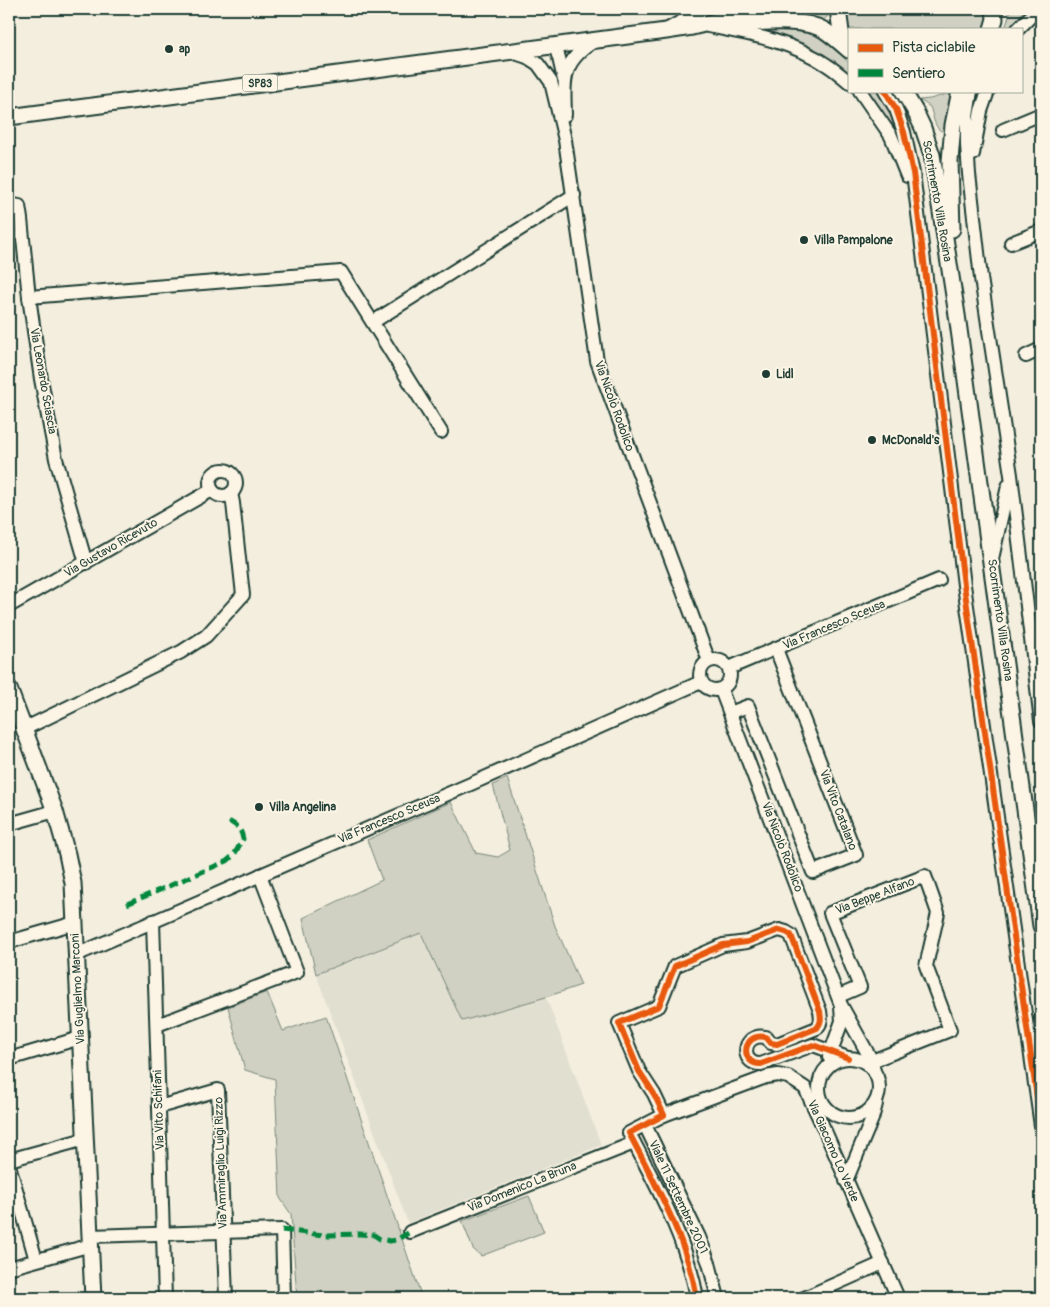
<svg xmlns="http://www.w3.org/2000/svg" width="1050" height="1307" font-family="Pangolin,sans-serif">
<rect width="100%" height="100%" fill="#f3eede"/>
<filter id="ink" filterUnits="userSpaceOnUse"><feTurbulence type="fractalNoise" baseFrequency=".02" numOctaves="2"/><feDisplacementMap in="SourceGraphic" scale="10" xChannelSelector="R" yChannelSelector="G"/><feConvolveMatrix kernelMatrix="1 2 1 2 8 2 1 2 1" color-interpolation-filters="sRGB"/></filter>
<g filter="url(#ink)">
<!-- built -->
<path fill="#e1dfd0" d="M 421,933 L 462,1021 L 546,997 L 601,1145 L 408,1223 L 316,974 Z"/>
<!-- green -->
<g fill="#d0d1c2" stroke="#78877b">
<path d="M 784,9 L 828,9 L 827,17 L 823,20 L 764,15 Z"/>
<path d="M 844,9 L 989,9 L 986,29 L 849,29 L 849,34 Z"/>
<path d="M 1011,9 L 1025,9 L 1009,29 L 1005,29 Z"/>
<path d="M 761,29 L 809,30 L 823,37 L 849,63 L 849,74 C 824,51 792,41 761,29 Z"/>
<path d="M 867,91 L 876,91 L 887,105 L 894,123 L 892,124 Z"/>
<path d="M 947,94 L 950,94 L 947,124 L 945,129 L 941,131 C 934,127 933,114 930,107 L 920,100 L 930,99 Z"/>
<path d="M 507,778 L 555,926 L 581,985 L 546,997 L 462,1021 L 421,933 L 316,974 L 303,918 L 382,880 L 367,840 L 451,802 L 476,853 L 498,857 L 510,850 L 493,785 Z"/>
<path d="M 267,992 L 283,1031 L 326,1016 L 422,1298 L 297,1298 L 291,1214 L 280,1198 L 275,1079 L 245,1070 L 228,1007 Z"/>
<path d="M 529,1196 L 544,1232 L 481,1256 L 473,1249 L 462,1221 Z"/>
</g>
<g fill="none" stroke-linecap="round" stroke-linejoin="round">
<!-- minor casing -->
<g stroke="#1f3d34" stroke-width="16">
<g id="minor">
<path d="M 708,26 C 749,34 792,41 827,65 C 835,70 842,76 849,82"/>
<path d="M 668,29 L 704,9"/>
<path d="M 1018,29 L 1038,9"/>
<path d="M 555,46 L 559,58 L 564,80"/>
<path d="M 512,52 L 527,57 L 538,64 L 551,82 L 565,140 L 597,361 L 709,661"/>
<path d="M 860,91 L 891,136 L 907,176"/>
<path d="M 885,91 L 896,109 L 904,132 L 913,173 L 964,585 L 1041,1126"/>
<path d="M 971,91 L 967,116 L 967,145 L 969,174 L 981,278 L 1011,475 L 1041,721"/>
<path d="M 565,115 C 564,79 561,61 596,40"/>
<path d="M 1003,130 L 1041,114"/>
<path d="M 973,154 L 981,111 L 988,91"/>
<path d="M 9,204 L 19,206 L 21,219 L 29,297 L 41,379 L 56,459 L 86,563"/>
<path d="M 1011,243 L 1041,231"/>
<path d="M 29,297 L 341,272 L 441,432"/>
<path d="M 373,322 L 574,195"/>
<path d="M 1026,356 L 1041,349"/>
<circle cx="223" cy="483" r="13"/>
<path d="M 992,559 L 1008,486"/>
<path d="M 9,606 L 212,490"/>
<circle cx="715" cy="675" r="15"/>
<path d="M 729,668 L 939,580"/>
<path d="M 721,690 L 841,1005 L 872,1061 L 874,1072"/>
<path d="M 730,713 L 748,706 L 813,872 L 856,855 L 776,649"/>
<path d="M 24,729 L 181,652 L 206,636 L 243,595 L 233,503 L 231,493"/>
<path d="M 9,824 L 55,811"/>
<path d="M 153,921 L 165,1298"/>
<path d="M 9,942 L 75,923"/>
<path d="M 76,955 L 473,783 L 701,682"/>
<path d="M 839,996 L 860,987 L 830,913 L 925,876 L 938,913 L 926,966 L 950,1030 L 872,1061"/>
<path d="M 157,1025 L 297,972 L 260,875"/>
<path d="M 1036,1056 L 1041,1019"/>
<path d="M 829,1057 L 842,1021 L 841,1007"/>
<circle cx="849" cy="1088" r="30"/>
<path d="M 9,1059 L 80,1038"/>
<path d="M 159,1107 L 218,1090 L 226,1298"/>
<path d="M 664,1115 L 766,1077 L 778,1075 L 788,1077 L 805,1088 L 825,1131 L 898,1298"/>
<path d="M 645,1125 L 699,1237 L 709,1263 L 718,1298"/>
<path d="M 9,1160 L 85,1139"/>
<path d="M 9,1165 L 36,1260"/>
<path d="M 846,1181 L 872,1119 L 876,1104"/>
<path d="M 410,1232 L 634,1143"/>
<path d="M 90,1236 L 282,1230 L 284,1298"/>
<path d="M 9,1268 L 91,1245"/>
<path d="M 697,1298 C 687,1240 656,1185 629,1133 L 664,1115 L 654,1094 L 639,1071 L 619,1023 L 659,1006 L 675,966 L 723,945 L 747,942 L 779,930 L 786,932 L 791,935 L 820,1011 C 821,1018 822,1022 817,1028 L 777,1044 L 771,1043 L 766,1037 C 763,1037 760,1036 757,1037 C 741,1041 743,1065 761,1064 L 813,1045 L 848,1058"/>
<path d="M 804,1298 L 883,1263"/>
</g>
</g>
<!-- major casing -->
<g stroke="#1f3d34" stroke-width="19">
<g id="major">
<path d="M 838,9 L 841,32 L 849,47"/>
<path d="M 734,24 C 758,23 802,17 824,30 C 833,36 841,43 849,50"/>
<path d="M 992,29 L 995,19 L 994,9"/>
<path d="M 903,91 L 915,111 L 923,128 L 932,155 L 936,180 L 957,315 L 1041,926"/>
<path d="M 9,117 L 666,31 L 692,27 L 765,9"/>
<path d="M 952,229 L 950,161 L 953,125 L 960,91"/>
<path d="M 9,689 L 55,811 L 67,854 L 73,883 L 93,1298"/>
</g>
</g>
<!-- highway casing -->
<g stroke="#1f3d34" stroke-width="21">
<path id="highway" d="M 755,12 L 760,9"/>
</g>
<!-- minor -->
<use href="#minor" stroke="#fcf5e5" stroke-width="12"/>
<!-- major -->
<use href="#major" stroke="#fcf5e5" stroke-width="15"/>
<!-- highway -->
<use href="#highway" stroke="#fcf5e5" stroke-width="18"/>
<!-- quiet -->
<g stroke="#00873e" stroke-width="5" stroke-dasharray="10 5" stroke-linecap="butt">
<path d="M 127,904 L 227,861 L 234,855 L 243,839 C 241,828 237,826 227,820"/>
<path d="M 282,1230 L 323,1235 L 360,1234 L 374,1235 L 380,1239 L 390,1241 L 396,1240 L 410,1232"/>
</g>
<!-- cycleway casing -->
<g stroke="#fcf5e5" stroke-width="9">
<g id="cycleway">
<path d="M 885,91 L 896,109 L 904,132 L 913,173 L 964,585 L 1041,1126"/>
<path d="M 697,1298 C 687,1240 656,1185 629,1133 L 664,1115 L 654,1094 L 639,1071 L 619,1023 L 659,1006 L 675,966 L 723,945 L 747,942 L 779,930 L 786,932 L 791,935 L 820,1011 C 821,1018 822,1022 817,1028 L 777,1044 L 771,1043 L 766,1037 C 763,1037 760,1036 757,1037 C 741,1041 743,1065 761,1064 L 813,1045 L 848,1058"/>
</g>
</g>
<!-- cycleway -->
<use href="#cycleway" stroke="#e8590c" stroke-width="6"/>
</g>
</g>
<!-- markers -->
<g fill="#1f3d34" stroke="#fcf5e5" stroke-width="2">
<circle cx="169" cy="49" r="5"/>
<circle cx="804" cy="240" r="5"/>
<circle cx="766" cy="374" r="5"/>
<circle cx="872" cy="440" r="5"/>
<circle cx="259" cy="807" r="5"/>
</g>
<g text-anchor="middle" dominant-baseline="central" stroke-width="4" stroke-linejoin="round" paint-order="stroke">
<!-- shield labels -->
<rect fill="#fcf5e5" stroke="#617469" stroke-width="1" x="242.5" y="74.5" width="35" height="17" rx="4"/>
<g font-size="11" font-weight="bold" fill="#1f3d34">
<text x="260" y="83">SP83</text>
</g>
<!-- poi labels -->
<g font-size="12" font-weight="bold" fill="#1f3d34" stroke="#fcf5e5" text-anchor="start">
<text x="179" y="49">ap</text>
<text x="814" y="240">Villa Pampalone</text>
<text x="776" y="374">Lidl</text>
<text x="882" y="440">McDonald's</text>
<text x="269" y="807">Villa Angelina</text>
</g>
<!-- street labels -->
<g font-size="12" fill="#1f3d34" stroke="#fcf5e5">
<text transform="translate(937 201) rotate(80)">Scorrimento Villa Rosina</text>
<text transform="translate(43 381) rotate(80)">Via Leonardo Sciascia</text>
<text transform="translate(614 406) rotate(70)">Via Nicolò Rodolico</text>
<text transform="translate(111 548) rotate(-30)">Via Gustavo Ricevuto</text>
<text transform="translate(1000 620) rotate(82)">Scorrimento Villa Rosina</text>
<text transform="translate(834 625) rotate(-23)">Via Francesco Sceusa</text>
<text transform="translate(838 810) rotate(69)">Via Vito Catalano</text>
<text transform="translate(389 819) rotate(-23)">Via Francesco Sceusa</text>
<text transform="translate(782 847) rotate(69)">Via Nicolò Rodolico</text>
<text transform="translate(875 896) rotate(-21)">Via Beppe Alfano</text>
<text transform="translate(78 989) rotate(-93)">Via Guglielmo Marconi</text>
<text transform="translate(159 1110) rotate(-92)">Via Vito Schifani</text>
<text transform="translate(833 1151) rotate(66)">Via Giacomo Lo Verde</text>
<text transform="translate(221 1163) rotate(-92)">Via Ammiraglio Luigi Rizzo</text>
<text transform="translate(522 1187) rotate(-22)">Via Domenico La Bruna</text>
<text transform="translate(678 1197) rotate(65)">Viale 11 Settembre 2001</text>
</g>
</g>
<!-- margin -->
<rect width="1050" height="1307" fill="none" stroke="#fcf5e5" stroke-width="30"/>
<rect x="15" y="15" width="1020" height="1277" fill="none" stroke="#1f3d34" stroke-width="2" filter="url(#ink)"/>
<!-- legend -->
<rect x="848" y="28" width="175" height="65" fill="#fcf5e5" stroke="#a4ab9e"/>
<rect x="858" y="44" width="25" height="8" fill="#e8590c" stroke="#a4ab9e"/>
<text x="892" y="52" font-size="15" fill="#1f3d34">Pista ciclabile</text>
<rect x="858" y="69" width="25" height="8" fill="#00873e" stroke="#a4ab9e"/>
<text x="892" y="78" font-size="15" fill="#1f3d34">Sentiero</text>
</svg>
